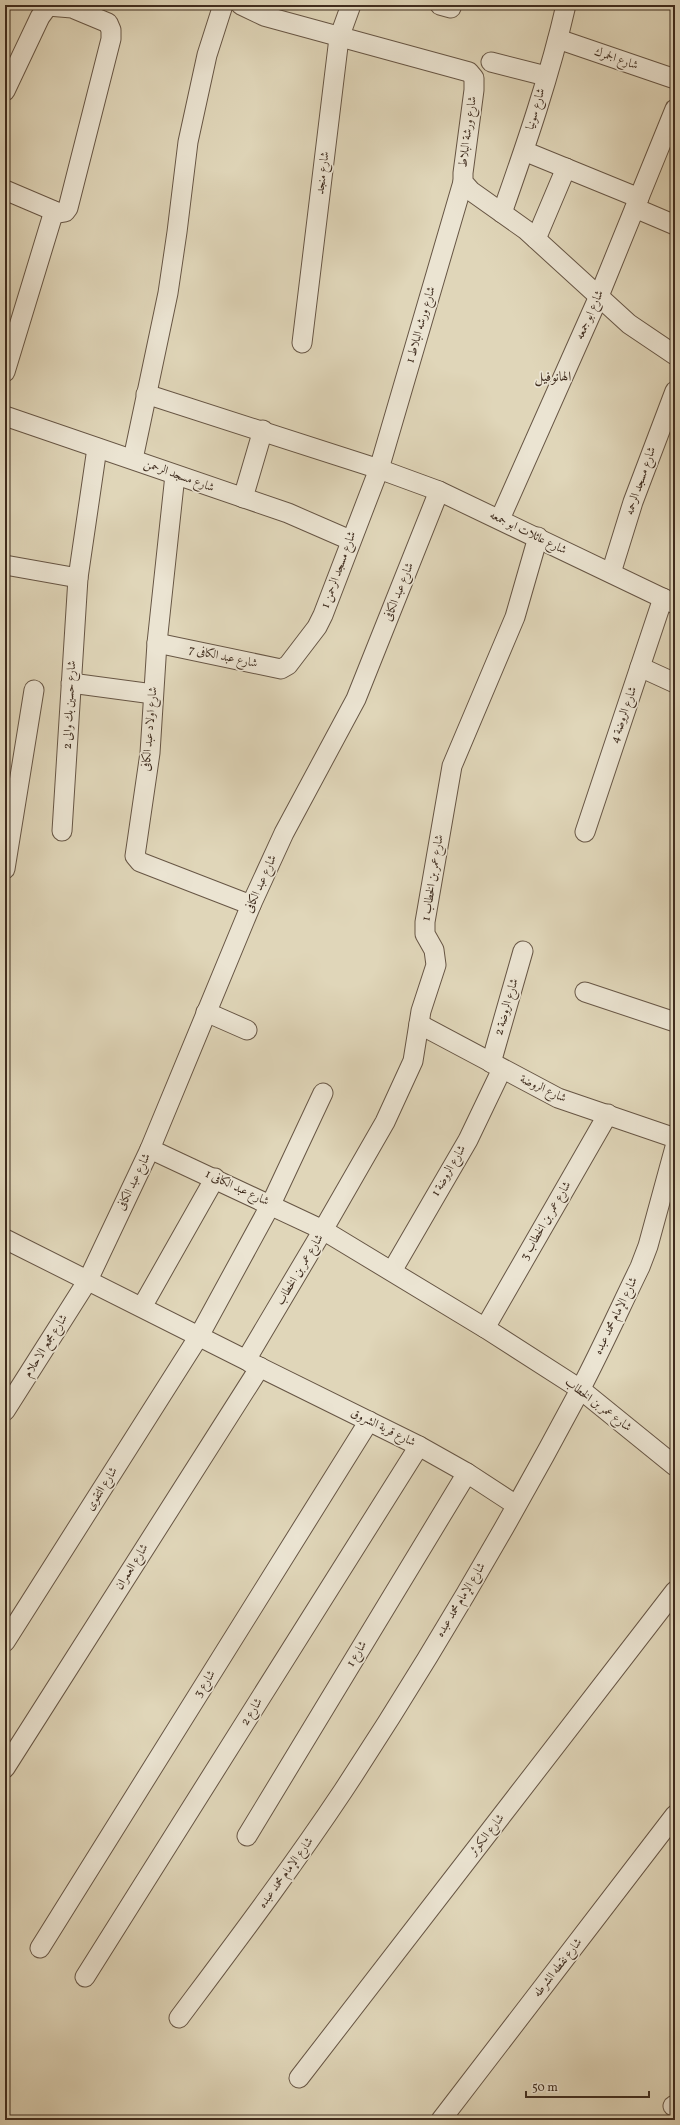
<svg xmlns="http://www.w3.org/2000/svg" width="680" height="2125" font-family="Vollkorn,Amiri,serif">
<rect width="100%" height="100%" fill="#e0d6b9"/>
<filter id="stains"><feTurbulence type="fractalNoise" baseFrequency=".005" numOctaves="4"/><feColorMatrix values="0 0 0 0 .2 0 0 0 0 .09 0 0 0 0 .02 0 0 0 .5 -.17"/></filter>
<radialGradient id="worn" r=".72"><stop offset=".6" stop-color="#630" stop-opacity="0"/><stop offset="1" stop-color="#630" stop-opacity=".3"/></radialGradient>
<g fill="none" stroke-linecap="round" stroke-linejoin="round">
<!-- street casing -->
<g stroke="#675645" stroke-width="21">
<g id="street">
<path d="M 241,5 L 264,16 L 469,72 L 474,78 L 474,90 L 463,173 L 463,182 L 471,191 L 526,230 L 629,324 L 675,355"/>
<path d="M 440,5 L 451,8"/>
<path d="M 558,39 L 675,79"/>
<path d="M 491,62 L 546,76"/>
<path d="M 5,91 L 40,17 L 48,6 L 72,8 L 108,23 L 111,30 L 111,39 L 68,208 L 65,212 L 59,213 L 5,190"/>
<path d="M 524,151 L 639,198"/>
<path d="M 635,208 L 675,225"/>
<path d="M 502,213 C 526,145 550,75 566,5"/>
<path d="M 536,239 L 566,168"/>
<path d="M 302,343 L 339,38 L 351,5"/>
<path d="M 5,372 L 54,211"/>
<path d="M 146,394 L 379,469 L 439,491 L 675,604"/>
<path d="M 5,416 L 288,513 L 350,540"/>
<path d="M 133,459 L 168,293 L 177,232 L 188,142 L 207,55 L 223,5"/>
<path d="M 175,475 L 157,643 L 150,753 L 135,856 L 140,862 L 251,905"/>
<path d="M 243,498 L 263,430"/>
<path d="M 500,519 L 599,296 L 675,109"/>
<path d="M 5,565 L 78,578"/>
<path d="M 611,573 L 633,502 L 675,391"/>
<path d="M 157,643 L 281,669 L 288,665 L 317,627 L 323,615 L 379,469 L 463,182"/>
<path d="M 640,667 L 675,683"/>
<path d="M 71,683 L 153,694"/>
<path d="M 62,831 L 78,578 L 97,448"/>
<path d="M 585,832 L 663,598"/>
<path d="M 5,869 L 34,690"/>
<path d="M 585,992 L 675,1022"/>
<path d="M 206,1012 L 247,1030"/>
<path d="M 419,1024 L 558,1098 L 675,1138"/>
<path d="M 491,1063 L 523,951"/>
<path d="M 150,1149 L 323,1230 L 385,1122 L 413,1061 L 421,1011 L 436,965 L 434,950 L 425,934 L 425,922 L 452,766 L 515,617 L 538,537"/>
<path d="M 5,1239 L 246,1360 L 323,1230 L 485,1328 L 580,1389 L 675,1466"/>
<path d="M 392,1271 L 468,1140 L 502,1069"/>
<path d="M 142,1307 L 215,1178"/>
<path d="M 485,1328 L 608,1114"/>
<path d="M 249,1362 L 419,1446 L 467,1473 L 516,1505"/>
<path d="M 5,1411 L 88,1280 L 150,1149 L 251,905 L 284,833 L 356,699 L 439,491"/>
<path d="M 5,1642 L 199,1336 L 271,1204 L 323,1093"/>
<path d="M 5,1768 L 260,1367"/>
<path d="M 247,1836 L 467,1473"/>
<path d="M 40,1948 L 369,1421"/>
<path d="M 85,1977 L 419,1446"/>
<path d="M 179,2018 C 235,1943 291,1869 343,1791 C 428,1662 507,1527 580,1390 C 601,1350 620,1308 640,1267 L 648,1246 L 675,1147"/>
<path d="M 299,2078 L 675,1591"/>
<path d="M 673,2106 L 675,2105"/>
<path d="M 441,2120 L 675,1815"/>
</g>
</g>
<!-- street -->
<use href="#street" stroke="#ebe4d2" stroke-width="19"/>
</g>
<g text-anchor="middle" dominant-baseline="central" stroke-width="3.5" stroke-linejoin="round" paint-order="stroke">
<!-- street labels -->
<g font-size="12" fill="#3f2c1e" stroke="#ebe4d2">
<text transform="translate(616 59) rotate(19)">شارع الجمرك</text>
<text transform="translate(536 109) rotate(-74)">شارع سونيا</text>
<text transform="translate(468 132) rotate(-82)">شارع ورشة البلاط</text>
<text transform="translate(323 173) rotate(-83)">شارع منجد</text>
<text transform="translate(590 315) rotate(-66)">شارع ابو جمعه</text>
<text transform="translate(421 325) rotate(-74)">شارع ورشه البلاط 1</text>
<text transform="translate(179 476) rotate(20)">شارع مسجد الرحمن</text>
<text transform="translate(641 481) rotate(-71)">شارع مسجد الرحمه</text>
<text transform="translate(528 533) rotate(26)">شارع عائلات ابو جمعه</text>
<text transform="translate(339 570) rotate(-70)">شارع مسجد الرحمن 1</text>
<text transform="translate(399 592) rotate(-68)">شارع عبد الكافى</text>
<text transform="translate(223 657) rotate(12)">شارع عبد الكافى 7</text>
<text transform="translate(70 705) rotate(-87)">شارع حسين بك والى 2</text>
<text transform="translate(624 715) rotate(-71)">شارع الروضة 4</text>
<text transform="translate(150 729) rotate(-85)">شارع اولاد عبد الكافى</text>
<text transform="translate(433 878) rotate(-81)">شارع عمر بن الخطاب 1</text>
<text transform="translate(261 884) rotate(-66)">شارع عبد الكافى</text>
<text transform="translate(507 1007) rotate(-74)">شارع الروضة 2</text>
<text transform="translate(543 1089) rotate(25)">شارع الروضة</text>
<text transform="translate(449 1171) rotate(-60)">شارع الروضة 1</text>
<text transform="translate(134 1182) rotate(-64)">شارع عبد الكافى</text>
<text transform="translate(237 1188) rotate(25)">شارع عبد الكافى 1</text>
<text transform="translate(546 1221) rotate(-60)">شارع عمر بن الخطاب 3</text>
<text transform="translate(300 1270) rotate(-59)">شارع عمر بن الخطاب</text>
<text transform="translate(616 1316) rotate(-64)">شارع الإمام محمد عبده</text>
<text transform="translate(46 1346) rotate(-58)">شارع مجمع الاحلام</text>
<text transform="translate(598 1405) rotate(37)">شارع عمر بن الخطاب</text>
<text transform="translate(383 1428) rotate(26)">شارع قرية الشروق</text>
<text transform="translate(102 1489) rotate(-58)">شارع التقوى</text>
<text transform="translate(132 1567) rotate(-58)">شارع العمران</text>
<text transform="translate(461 1600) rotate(-59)">شارع الإمام محمد عبده</text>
<text transform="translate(357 1654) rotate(-59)">شارع 1</text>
<text transform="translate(205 1684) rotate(-58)">شارع 3</text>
<text transform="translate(252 1712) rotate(-58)">شارع 2</text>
<text transform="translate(487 1835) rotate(-52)">شارع الكوثر</text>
<text transform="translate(286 1873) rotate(-54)">شارع الإمام محمد عبده</text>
<text transform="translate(558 1968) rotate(-52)">شارع نقطه الشرطه</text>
</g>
<!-- quarter labels -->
<g font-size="14" fill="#3f2c1e" stroke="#ebe4d2">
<text x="553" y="377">الهانوفيل</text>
</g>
</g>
<!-- margin -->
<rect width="680" height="2125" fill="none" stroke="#e0d6b9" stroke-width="20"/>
<rect x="6" y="6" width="668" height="2113" fill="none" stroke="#3f2c1e" stroke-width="2"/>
<rect x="10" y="10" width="660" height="2105" fill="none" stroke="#3f2c1e"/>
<!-- scale -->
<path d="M526 2091v6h123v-6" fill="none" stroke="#3f2c1e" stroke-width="2"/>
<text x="532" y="2091" font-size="12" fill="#3f2c1e" stroke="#ebe4d2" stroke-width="3" paint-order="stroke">50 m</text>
<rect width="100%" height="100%" filter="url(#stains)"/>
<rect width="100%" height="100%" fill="url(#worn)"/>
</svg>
